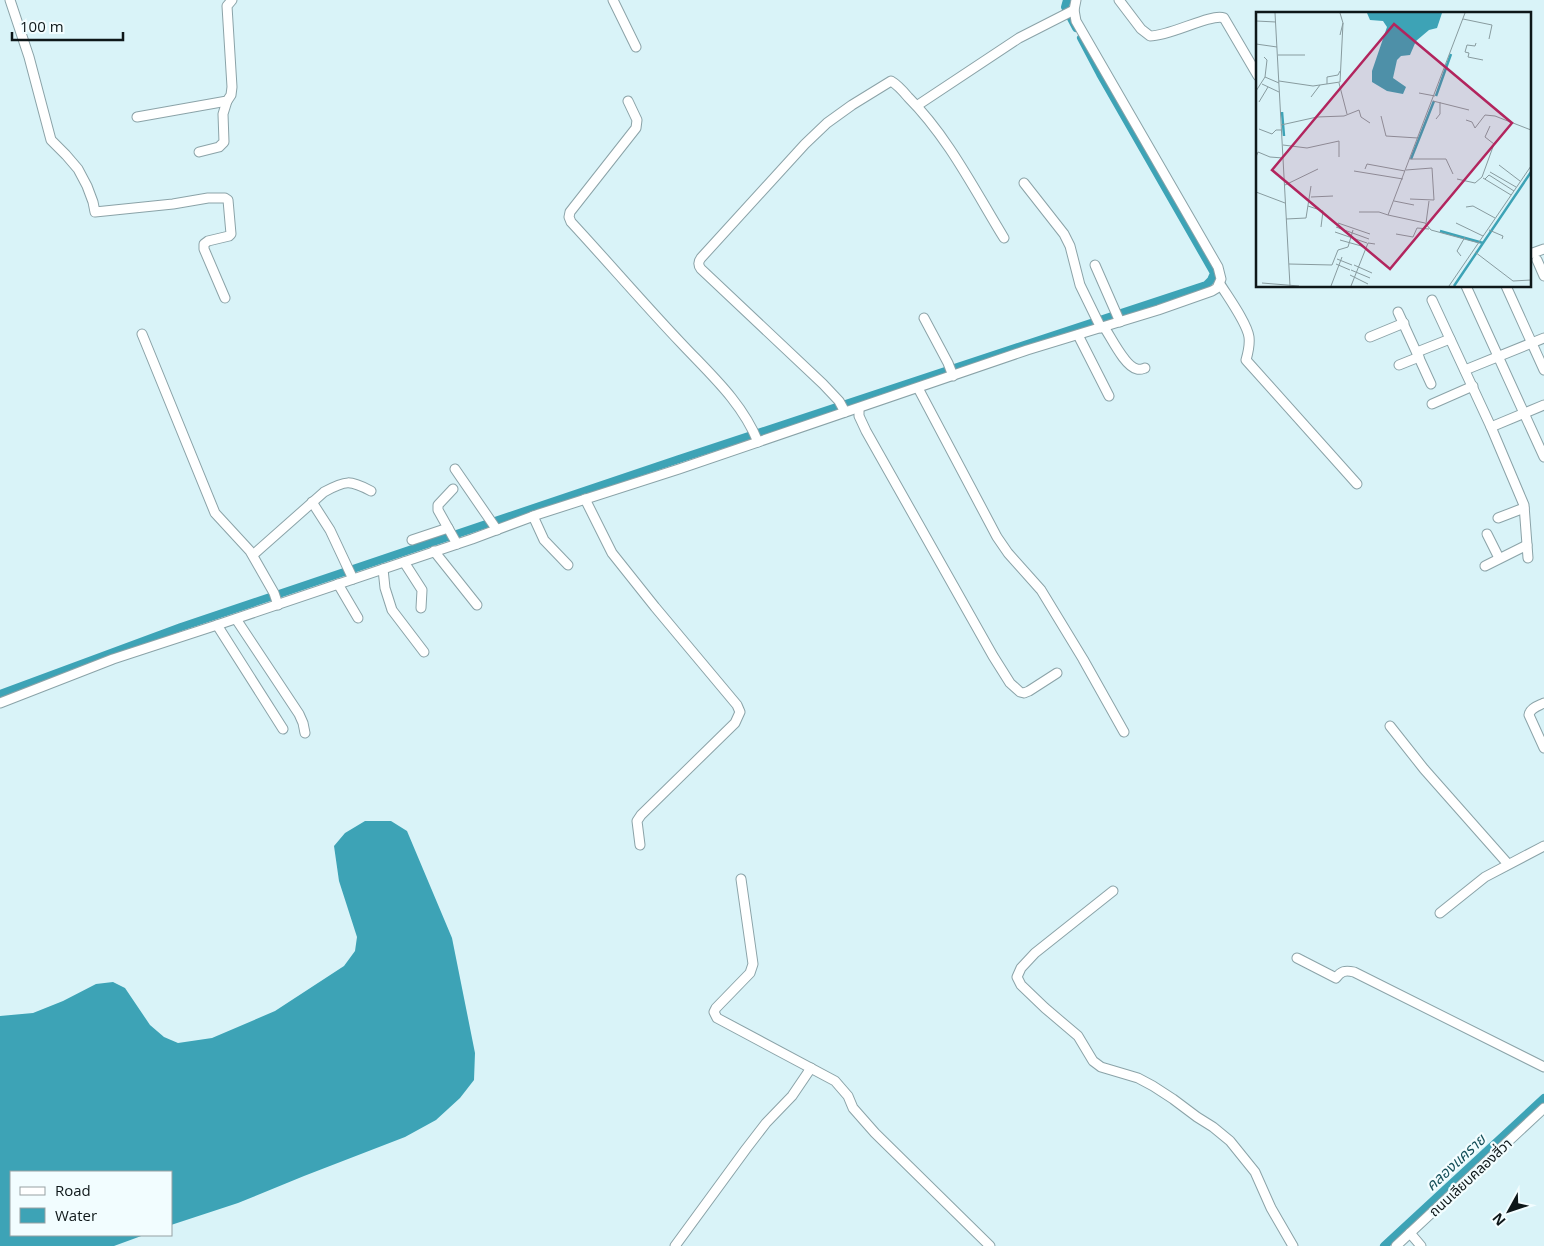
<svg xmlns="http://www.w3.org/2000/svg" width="1544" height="1246" font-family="'Open Sans','Noto Sans Thai',sans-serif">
<rect width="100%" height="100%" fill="#d9f3f8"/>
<!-- water -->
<path fill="#3da3b6" d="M 365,821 L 391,821 L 407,831 L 452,938 L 475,1053 L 474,1080 L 460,1098 L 436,1120 L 405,1137 L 304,1176 L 238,1203 L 171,1225 L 171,1172 L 11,1172 L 11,1235 L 144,1235 L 114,1246 L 0,1246 L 0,1016 L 33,1013 L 63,1001 L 96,984 L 113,982 L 125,988 L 150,1025 L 164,1037 L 178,1043 L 212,1038 L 275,1011 L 344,966 L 355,951 L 357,937 L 339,881 L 334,846 L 345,833 Z"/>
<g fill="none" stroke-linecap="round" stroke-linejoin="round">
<!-- canal -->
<g stroke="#3da3b6" stroke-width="8">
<path d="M 1067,0 L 1065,7 L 1076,28"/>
<path d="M 0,694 L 181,627 L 679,459 L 1206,285 L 1211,280 L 1214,273 L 1100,74 L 1081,38"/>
<path d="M 1384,1246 L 1544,1098"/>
</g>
<!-- minor casing -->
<g stroke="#8ba3a8" stroke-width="11">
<g id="minor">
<path d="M 10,0 L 29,57 L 51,140 L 66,155 L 78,169 L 87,186 L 93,202 L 95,212 L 173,204 L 208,198 L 225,198 L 228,200 L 231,234 L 229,236 L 208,241 L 204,244 L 204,249 L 225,298"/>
<path d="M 613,0 L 636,47"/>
<path d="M 1119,0 L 1141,29 L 1150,36 C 1171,36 1211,13 1224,18 L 1258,76"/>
<path d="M 628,101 L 637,120 L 636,128 L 570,212 L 569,217 L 571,222 C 608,262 644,304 681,343 C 710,374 742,402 758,442"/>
<path d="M 918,105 L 1019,38 L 1074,10"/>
<path d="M 137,117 L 227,101 L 231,95 L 232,87 L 227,6 L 232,0"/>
<path d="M 199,152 L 219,147 L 224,142 L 223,114 L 227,101"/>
<path d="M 1024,183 L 1064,234 L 1070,246 L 1080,285 L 1101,328"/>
<path d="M 1530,254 L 1544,249"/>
<path d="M 1537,260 L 1544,276"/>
<path d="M 1095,265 L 1120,322"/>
<path d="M 1220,284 C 1228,297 1247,323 1249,337 C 1250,345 1248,353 1246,360 L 1357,484"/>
<path d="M 1466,286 L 1544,457"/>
<path d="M 1506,286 L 1544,370"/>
<path d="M 1432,300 L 1491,427 L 1524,505 L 1528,558"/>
<path d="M 1398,312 L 1431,384"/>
<path d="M 924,318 L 948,363 L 953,376"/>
<path d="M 1104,327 C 1111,337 1125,367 1137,369 C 1140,370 1142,369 1145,368"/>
<path d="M 142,334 L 215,513 L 250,551 L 274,593 L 278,605"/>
<path d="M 1078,335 L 1109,396"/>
<path d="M 1370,337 L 1404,323"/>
<path d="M 1417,352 L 1450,339"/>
<path d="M 1399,365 L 1419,357"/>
<path d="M 1465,370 L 1544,338"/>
<path d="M 918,388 L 997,537 L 1008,553 L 1041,590 L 1083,659 L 1124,732"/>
<path d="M 1432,404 L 1473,386"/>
<path d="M 859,408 L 859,416 L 866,431 L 993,656 L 1010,683 L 1020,692 L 1024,693 L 1029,691 L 1057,673"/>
<path d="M 845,412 L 839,401 L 823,384 L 701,269 C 698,265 698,262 701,258 L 805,144 L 827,123 L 852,105 L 891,81 C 898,85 903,91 908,97 C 948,137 974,189 1004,238"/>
<path d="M 1491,427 L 1544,405"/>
<path d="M 455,469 L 497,530"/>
<path d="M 453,489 L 438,505 L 438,510 L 457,544"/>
<path d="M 585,499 L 612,553 L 655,607 L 737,705 L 740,712 L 735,723 L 641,815 L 637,821 L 640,845"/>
<path d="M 312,502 L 330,530 L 353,579"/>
<path d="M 533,516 L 544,540 L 568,565"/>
<path d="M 1498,518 L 1524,508"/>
<path d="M 1487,534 L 1499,558"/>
<path d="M 412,540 L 448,528"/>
<path d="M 434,551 L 477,605"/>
<path d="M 253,555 L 324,492 C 346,480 350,480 371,491"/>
<path d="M 404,562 L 422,590 L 421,608"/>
<path d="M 1485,566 L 1527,545"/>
<path d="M 383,569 L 385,588 L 392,610 L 424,652"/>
<path d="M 338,584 L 358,618"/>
<path d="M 236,619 L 299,714 L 303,723 L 305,733"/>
<path d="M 217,625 L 283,729"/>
<path d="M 0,703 L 113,659 L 217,625 L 472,539 L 539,514 L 679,469 L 1027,350 L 1158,310 L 1212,291 L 1217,288 L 1221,279 L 1218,267 L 1076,21 L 1074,10 L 1076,0"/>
<path d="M 1544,703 C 1538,706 1530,708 1529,715 L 1544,748"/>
<path d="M 1390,726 L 1424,769 L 1508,864"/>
<path d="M 741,879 L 753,964 L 750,973 L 716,1008 L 714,1012 L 717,1018 L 835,1081 L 848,1096 L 853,1108 L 875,1133 L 990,1246"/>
<path d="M 1113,891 L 1035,953 L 1021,968 L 1017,977 L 1021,985 L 1045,1008 L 1078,1036 L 1093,1061 L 1101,1067 L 1138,1078 L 1153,1086 L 1173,1099 L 1197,1117 L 1213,1127 L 1230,1141 L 1255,1172 L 1271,1208 L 1293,1246"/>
<path d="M 1440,913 L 1485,877 L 1544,846"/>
<path d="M 1297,958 L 1336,978 C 1341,971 1345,970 1354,972 L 1544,1067"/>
<path d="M 1410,1233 L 1421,1246"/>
<path d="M 675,1246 L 746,1149 L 766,1123 L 792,1096 L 811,1068"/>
<path d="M 1396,1246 L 1544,1108"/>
</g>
</g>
<!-- minor -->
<use href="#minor" stroke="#fff" stroke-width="9"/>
</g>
<g text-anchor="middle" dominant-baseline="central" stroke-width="4.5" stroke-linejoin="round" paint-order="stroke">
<!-- street labels -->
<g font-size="14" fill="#0e1719" stroke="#f2fdff">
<text transform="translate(1470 1177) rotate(-43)">ถนนเลียบคลองสี่วา</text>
</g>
<!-- water labels -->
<g font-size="15" font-style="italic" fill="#154f59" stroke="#f2fdff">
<text transform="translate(1455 1162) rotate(-43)">คลองเเคราย</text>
</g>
</g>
<!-- overview -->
<g transform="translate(1256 12)">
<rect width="275" height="275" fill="#d9f3f8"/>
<path d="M 111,1 L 186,1 L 181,16 L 173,18 L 160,29 L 154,43 L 145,44 L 141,48 L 137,66 L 150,75 L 147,82 L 131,79 L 116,70 L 116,59 L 131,15 L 127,9 L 114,8 Z" fill="#3da3b6"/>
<path fill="none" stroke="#3da3b6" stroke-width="2.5" d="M 180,84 L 195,42M 26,100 L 28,124M 155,147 L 178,89M 184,219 L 227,231M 198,274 L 275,160"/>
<path fill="none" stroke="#889b9f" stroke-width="1" d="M 19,1 L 34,274M 84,1 L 87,11 L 84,23M 209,1 L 132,203 L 169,211 L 175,218 L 223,231M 207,7 L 236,13 L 233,27M 0,9 L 20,10M 220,31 L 219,34 L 211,33 L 209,40 L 213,41 L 212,45 L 227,48M 0,32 L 21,35M 22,43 L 49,43M 8,45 L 11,48 L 9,65 L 23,71M 23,69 L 57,74 L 84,70 L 87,11M 83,71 L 91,102M 6,72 L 23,80M 71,72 L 71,65 L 82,63 L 84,59M 0,79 L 9,65M 163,81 L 179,84M 55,85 L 64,73M 177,89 L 213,98M 3,90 L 12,75M 125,104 L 130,124 L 162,126M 180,107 L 184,102 L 184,90M 210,108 L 216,110 L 219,116 L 229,103 L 239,104 L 275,118M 25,113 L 61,105 L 88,104 L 103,98 L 105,105 L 114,111M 3,117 L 16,122 L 20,118 L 26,118M 27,133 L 51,136 L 83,129 L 83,145M 0,145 L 2,140 L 14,145 L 27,146M 154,147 L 190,147 L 197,162M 243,153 L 264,169M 109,157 L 111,152 L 149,159M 150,158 L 176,156 L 178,188 L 154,187M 98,159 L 147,167M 234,160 L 260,175M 227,166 L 255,183M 201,167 L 219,171 L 226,165 L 238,132 L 229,125 L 234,114M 229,167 L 233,163 L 258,179M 29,173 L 62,157M 0,180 L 29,191M 55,185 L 77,184M 138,189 L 158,193M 52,194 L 67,199 L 65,215M 210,195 L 217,194 L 239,206M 103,200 L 123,200 L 132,203M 30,207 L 50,206 L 55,174M 82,211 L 114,222M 170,211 L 173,189M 200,211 L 227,224M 80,215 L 113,227M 233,218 L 247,224 L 246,227M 79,220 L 111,231M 140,222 L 157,225 L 161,216 L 173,217M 84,228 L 109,235M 219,240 L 257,269 L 275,268M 205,244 L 201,239 L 209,225M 81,247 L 96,253M 33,252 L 76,253 L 82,238 L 92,235 L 97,218M 80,252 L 94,258M 98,253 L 116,261M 95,258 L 114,266M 94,263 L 112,272M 6,271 L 43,274M 75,274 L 86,245M 95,274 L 112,231 L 119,232M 193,274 L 275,154"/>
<path fill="#b2255e" fill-opacity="0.15" stroke="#b2255e" stroke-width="2.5" d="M 138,12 L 256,111 L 134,257 L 16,158 Z"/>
<rect width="275" height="275" fill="none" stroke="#0e1719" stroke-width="2.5"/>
</g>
<!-- legend -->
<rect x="10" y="1171" width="162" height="65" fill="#f2fdff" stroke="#97a1a3"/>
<rect x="20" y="1187" width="25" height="8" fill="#ffffff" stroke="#97a1a3"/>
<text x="55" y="1196" font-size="15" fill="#0e1719">Road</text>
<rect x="20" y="1208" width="25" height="15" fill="#3da3b6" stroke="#97a1a3"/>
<text x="55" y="1221" font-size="15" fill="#0e1719">Water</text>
<!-- north arrow -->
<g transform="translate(1509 1211) rotate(230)" stroke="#f2fdff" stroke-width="4" paint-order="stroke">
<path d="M0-4L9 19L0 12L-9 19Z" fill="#0e1719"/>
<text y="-8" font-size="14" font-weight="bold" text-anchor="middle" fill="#0e1719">N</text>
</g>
<!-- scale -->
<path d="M12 32v8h111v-8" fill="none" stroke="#0e1719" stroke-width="2.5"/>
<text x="20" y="32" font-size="15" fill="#0e1719" stroke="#f2fdff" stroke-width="4" paint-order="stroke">100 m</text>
</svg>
